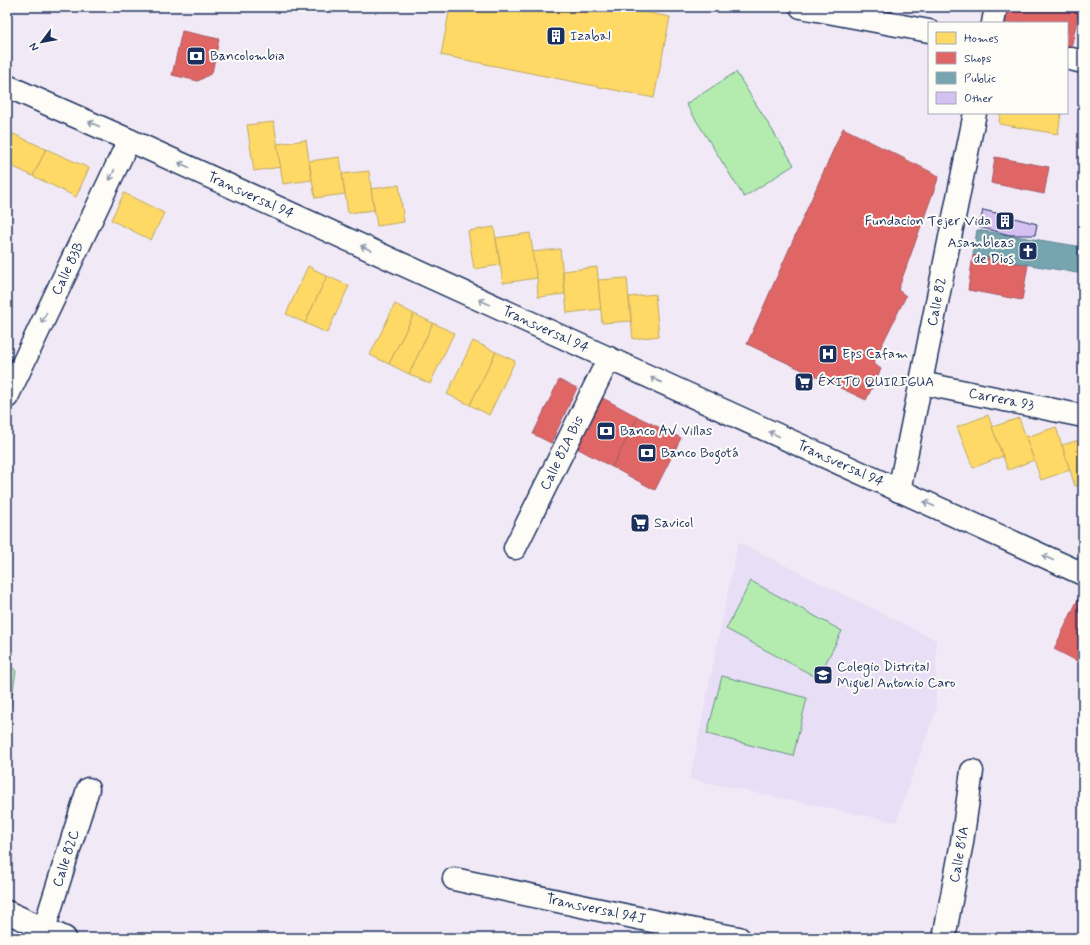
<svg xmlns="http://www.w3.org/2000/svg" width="1090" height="945" font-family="Mynerve,sans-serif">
<rect width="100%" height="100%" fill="#f1eaf6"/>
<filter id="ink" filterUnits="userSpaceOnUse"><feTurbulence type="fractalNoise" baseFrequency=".025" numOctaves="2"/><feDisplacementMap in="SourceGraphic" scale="8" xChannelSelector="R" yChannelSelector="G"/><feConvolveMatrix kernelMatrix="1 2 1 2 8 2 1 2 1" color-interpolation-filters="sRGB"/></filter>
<g filter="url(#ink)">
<!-- built -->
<g fill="#e8def5">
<path d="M 943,7 L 976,7 L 975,14 Z"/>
<path d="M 738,542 L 936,640 L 936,710 L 896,822 L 690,779 Z"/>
</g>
<!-- green -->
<g fill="#b4ecaf" stroke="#688e86">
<path d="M 736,72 L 794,165 L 744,197 L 686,104 Z"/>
<path d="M 751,581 L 842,631 L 818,678 L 726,629 Z"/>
<path d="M 7,662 L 16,671 L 7,727 Z"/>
<path d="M 722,676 L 807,698 L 793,756 L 707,734 Z"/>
</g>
<!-- homes -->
<g fill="#ffd966" stroke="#bba664">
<path d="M 450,7 L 618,7 L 670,17 L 654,98 L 441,55 Z"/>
<path d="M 1000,113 L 1061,113 L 1058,134 L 999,124 Z"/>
<path d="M 274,122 L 281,167 L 254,171 L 247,125 Z"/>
<path d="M 7,131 L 46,149 L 33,176 L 7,164 Z"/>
<path d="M 306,140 L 312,180 L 283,184 L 277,144 Z"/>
<path d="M 46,149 L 89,168 L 76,197 L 33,176 Z"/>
<path d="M 340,157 L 345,194 L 315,198 L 309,161 Z"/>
<path d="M 369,171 L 374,210 L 348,213 L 342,174 Z"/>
<path d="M 399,185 L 404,222 L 377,226 L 371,189 Z"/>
<path d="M 124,193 L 164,213 L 151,240 L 111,220 Z"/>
<path d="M 494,227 L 500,265 L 474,269 L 468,231 Z"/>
<path d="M 530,233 L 537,278 L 503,283 L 496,238 Z"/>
<path d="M 560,249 L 565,294 L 538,297 L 537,278 L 532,252 Z"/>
<path d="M 308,266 L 327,276 L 305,323 L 286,314 Z"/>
<path d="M 597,267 L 601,309 L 567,313 L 563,271 Z"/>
<path d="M 327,276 L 349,286 L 327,333 L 305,323 Z"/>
<path d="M 627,278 L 631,321 L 602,323 L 598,280 Z"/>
<path d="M 655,294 L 659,336 L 633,339 L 629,297 Z"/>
<path d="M 395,304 L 414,314 L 389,364 L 370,355 Z"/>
<path d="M 414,314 L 433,323 L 409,374 L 389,364 Z"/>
<path d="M 433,323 L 454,333 L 430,384 L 409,374 Z"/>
<path d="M 473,341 L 496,352 L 470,405 L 447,394 Z"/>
<path d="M 496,352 L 515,361 L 489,415 L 470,405 Z"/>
<path d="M 988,415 L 1003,456 L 973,468 L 957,427 Z"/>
<path d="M 1019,418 L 1034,460 L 1008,470 L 992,427 Z"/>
<path d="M 1056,427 L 1070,470 L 1041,480 L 1026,437 Z"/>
<path d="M 1083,439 L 1083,484 L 1075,486 L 1062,445 Z"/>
</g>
<!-- shops -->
<g fill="#e06666" stroke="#a55664">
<path d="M 997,7 L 1080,7 L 1069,57 L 1067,56 L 1067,23 L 994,23 Z"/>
<path d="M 182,31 L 219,39 L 212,73 L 198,81 L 172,75 Z"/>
<path d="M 843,128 L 939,176 L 898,290 L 906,296 L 873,363 L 881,369 L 866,400 L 747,344 Z"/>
<path d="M 995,157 L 1049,167 L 1044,194 L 991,183 Z"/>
<path d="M 973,255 L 1028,265 L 1022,300 L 968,290 Z"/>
<path d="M 559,380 L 577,388 L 551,443 L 533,434 Z"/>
<path d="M 599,396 L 638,417 L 612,467 L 573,446 Z"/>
<path d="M 638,417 L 681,438 L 655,490 L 612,467 Z"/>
<path d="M 1080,595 L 1083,597 L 1083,654 L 1079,662 L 1054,649 Z"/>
</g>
<!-- public -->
<path fill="#76a5af" stroke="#5b8297" d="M 977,230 L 1083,247 L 1083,274 L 973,255 Z"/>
<!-- building -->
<path fill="#d4c1f2" stroke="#1b2f5e" d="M 983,210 L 996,213 L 1037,224 L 1035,235 L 1010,235 L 979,227 Z"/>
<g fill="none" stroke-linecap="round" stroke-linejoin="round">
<!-- minor casing -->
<g stroke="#1b2f5e" stroke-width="25">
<g id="minor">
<path d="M 801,7 L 929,31"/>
<path d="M 993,23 L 996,7"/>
<path d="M 1067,58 L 1083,62"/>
<path id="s1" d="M 921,383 L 1083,416"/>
<path id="s2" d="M 899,491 L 975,113"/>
<path id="s3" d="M 515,548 L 609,358"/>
<path id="s4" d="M 454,879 L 690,929"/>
<path id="s5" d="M 44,929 L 88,789"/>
<path id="s6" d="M 944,938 L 962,842 L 972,771"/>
</g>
</g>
<!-- tertiary casing -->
<g stroke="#1b2f5e" stroke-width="25">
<g id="tertiary">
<path id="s7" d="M 7,397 L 129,140"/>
<path d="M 686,938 L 690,929 L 739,938"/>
</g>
</g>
<!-- secondary casing -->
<g stroke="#1b2f5e" stroke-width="25">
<g id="secondary">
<path id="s8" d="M 7,86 L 129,140 L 1083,574"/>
<path d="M 7,912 L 65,938"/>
</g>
</g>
<!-- minor -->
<use href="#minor" stroke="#fdfcf7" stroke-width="22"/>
<!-- tertiary -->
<use href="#tertiary" stroke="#fdfcf7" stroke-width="22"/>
<!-- secondary -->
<use href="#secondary" stroke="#fdfcf7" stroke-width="22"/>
</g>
<!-- one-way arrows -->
<defs><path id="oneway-shaft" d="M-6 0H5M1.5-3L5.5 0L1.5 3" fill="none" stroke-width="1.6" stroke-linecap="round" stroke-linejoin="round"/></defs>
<g stroke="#8c96aa">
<use href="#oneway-shaft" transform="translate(94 124) rotate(-156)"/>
<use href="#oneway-shaft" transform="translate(184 165) rotate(-156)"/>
<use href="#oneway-shaft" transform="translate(112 175) rotate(115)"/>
<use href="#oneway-shaft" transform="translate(366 248) rotate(-156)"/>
<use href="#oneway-shaft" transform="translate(484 302) rotate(-156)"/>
<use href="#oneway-shaft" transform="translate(44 318) rotate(115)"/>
<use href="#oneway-shaft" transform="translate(656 380) rotate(-155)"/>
<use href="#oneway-shaft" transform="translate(774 434) rotate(-155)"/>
<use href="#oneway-shaft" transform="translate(929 504) rotate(-156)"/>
<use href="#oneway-shaft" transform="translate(1048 558) rotate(-156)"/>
</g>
</g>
<!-- icons -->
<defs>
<g id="building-square" transform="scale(1)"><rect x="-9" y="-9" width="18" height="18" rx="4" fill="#1b2f5e" stroke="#fdfcf7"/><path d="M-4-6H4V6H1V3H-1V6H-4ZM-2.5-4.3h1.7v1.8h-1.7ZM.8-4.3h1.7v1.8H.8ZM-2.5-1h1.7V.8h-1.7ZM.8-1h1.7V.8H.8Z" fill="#fff"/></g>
<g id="bank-square" transform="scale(1)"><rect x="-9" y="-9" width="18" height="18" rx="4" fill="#1b2f5e" stroke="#fdfcf7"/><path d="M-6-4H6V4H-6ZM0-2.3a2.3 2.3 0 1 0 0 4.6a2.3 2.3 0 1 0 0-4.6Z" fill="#fff"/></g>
<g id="church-square" transform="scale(1)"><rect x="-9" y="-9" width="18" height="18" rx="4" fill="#1b2f5e" stroke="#fdfcf7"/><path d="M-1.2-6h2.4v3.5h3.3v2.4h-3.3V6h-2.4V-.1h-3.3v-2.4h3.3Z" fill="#fff"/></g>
<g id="hospital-square" transform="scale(1)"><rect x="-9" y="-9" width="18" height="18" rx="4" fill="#1b2f5e" stroke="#fdfcf7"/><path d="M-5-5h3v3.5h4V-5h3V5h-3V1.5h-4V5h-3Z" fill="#fff"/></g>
<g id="supermarket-square" transform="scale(1)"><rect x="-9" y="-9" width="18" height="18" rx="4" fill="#1b2f5e" stroke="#fdfcf7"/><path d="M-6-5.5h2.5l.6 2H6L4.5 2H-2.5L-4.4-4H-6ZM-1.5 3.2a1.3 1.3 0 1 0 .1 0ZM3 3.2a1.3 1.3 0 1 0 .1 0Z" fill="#fff"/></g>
<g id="school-square" transform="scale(1)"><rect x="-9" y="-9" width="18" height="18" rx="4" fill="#1b2f5e" stroke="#fdfcf7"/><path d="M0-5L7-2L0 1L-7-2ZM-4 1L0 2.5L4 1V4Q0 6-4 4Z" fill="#fff"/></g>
</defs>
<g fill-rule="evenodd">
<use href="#building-square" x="556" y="36"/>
<use href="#bank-square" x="196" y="56"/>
<use href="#building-square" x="1005" y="221"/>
<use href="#church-square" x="1028" y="251"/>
<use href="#hospital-square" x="828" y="354"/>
<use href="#supermarket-square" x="804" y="382"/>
<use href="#bank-square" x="606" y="431"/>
<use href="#bank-square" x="647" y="453"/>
<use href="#supermarket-square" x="640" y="523"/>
<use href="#school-square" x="823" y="675"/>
</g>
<g text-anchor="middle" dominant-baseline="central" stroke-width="4" stroke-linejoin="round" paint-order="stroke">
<!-- poi labels -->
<g font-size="14" fill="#1b2f5e" stroke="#fdfcf7" text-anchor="start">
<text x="570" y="36">Izabal</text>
<text x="210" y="56">Bancolombia</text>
<text x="991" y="221" text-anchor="end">Fundacion Tejer Vida</text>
<text x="1014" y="243" text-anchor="end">Asambleas<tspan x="1014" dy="16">de Dios</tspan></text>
<text x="842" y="354">Eps Cafam</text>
<text x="818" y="382">ÉXITO QUIRIGUA</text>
<text x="620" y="431">Banco AV Villas</text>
<text x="661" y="453">Banco Bogotá</text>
<text x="654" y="523">Savicol</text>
<text x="837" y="667">Colegio Distrital<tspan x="837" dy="16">Miguel Antonio Caro</tspan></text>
</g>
<!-- street labels -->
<g font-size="14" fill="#1b2f5e" stroke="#fdfcf7">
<text stroke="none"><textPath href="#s8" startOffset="267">Transversal 94</textPath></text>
<text stroke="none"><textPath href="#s7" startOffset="142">Calle 83B</textPath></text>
<text stroke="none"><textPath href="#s2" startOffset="193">Calle 82</textPath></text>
<text stroke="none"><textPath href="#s8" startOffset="591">Transversal 94</textPath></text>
<text stroke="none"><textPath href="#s1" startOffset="82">Carrera 93</textPath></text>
<text stroke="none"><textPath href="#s3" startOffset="106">Calle 82A Bis</textPath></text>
<text stroke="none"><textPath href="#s8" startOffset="915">Transversal 94</textPath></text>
<text stroke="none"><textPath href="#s6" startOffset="85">Calle 81A</textPath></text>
<text stroke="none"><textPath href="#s5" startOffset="74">Calle 82C</textPath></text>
<text stroke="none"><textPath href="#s4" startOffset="145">Transversal 94J</textPath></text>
</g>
</g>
<!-- margin -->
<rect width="1090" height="945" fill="none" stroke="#fdfcf7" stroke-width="24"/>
<rect x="12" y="12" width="1066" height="921" fill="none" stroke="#1b2f5e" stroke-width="1.5" filter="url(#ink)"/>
<!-- legend -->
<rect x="928" y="22" width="140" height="92" fill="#fdfcf7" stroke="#a3aaba"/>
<rect x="936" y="32" width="20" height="12" fill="#ffd966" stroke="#a3aaba"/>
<text x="964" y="42" font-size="12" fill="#1b2f5e">Homes</text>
<rect x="936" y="52" width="20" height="12" fill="#e06666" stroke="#a3aaba"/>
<text x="964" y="62" font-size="12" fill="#1b2f5e">Shops</text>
<rect x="936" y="72" width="20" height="12" fill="#76a5af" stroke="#a3aaba"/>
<text x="964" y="82" font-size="12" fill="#1b2f5e">Public</text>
<rect x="936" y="92" width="20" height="12" fill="#d4c1f2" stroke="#a3aaba"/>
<text x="964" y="102" font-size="12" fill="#1b2f5e">Other</text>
<!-- north arrow -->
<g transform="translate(42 42) rotate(238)" stroke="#fdfcf7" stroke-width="3" paint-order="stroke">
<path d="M0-3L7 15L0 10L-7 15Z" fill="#1b2f5e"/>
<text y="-6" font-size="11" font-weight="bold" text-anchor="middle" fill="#1b2f5e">N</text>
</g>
</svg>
